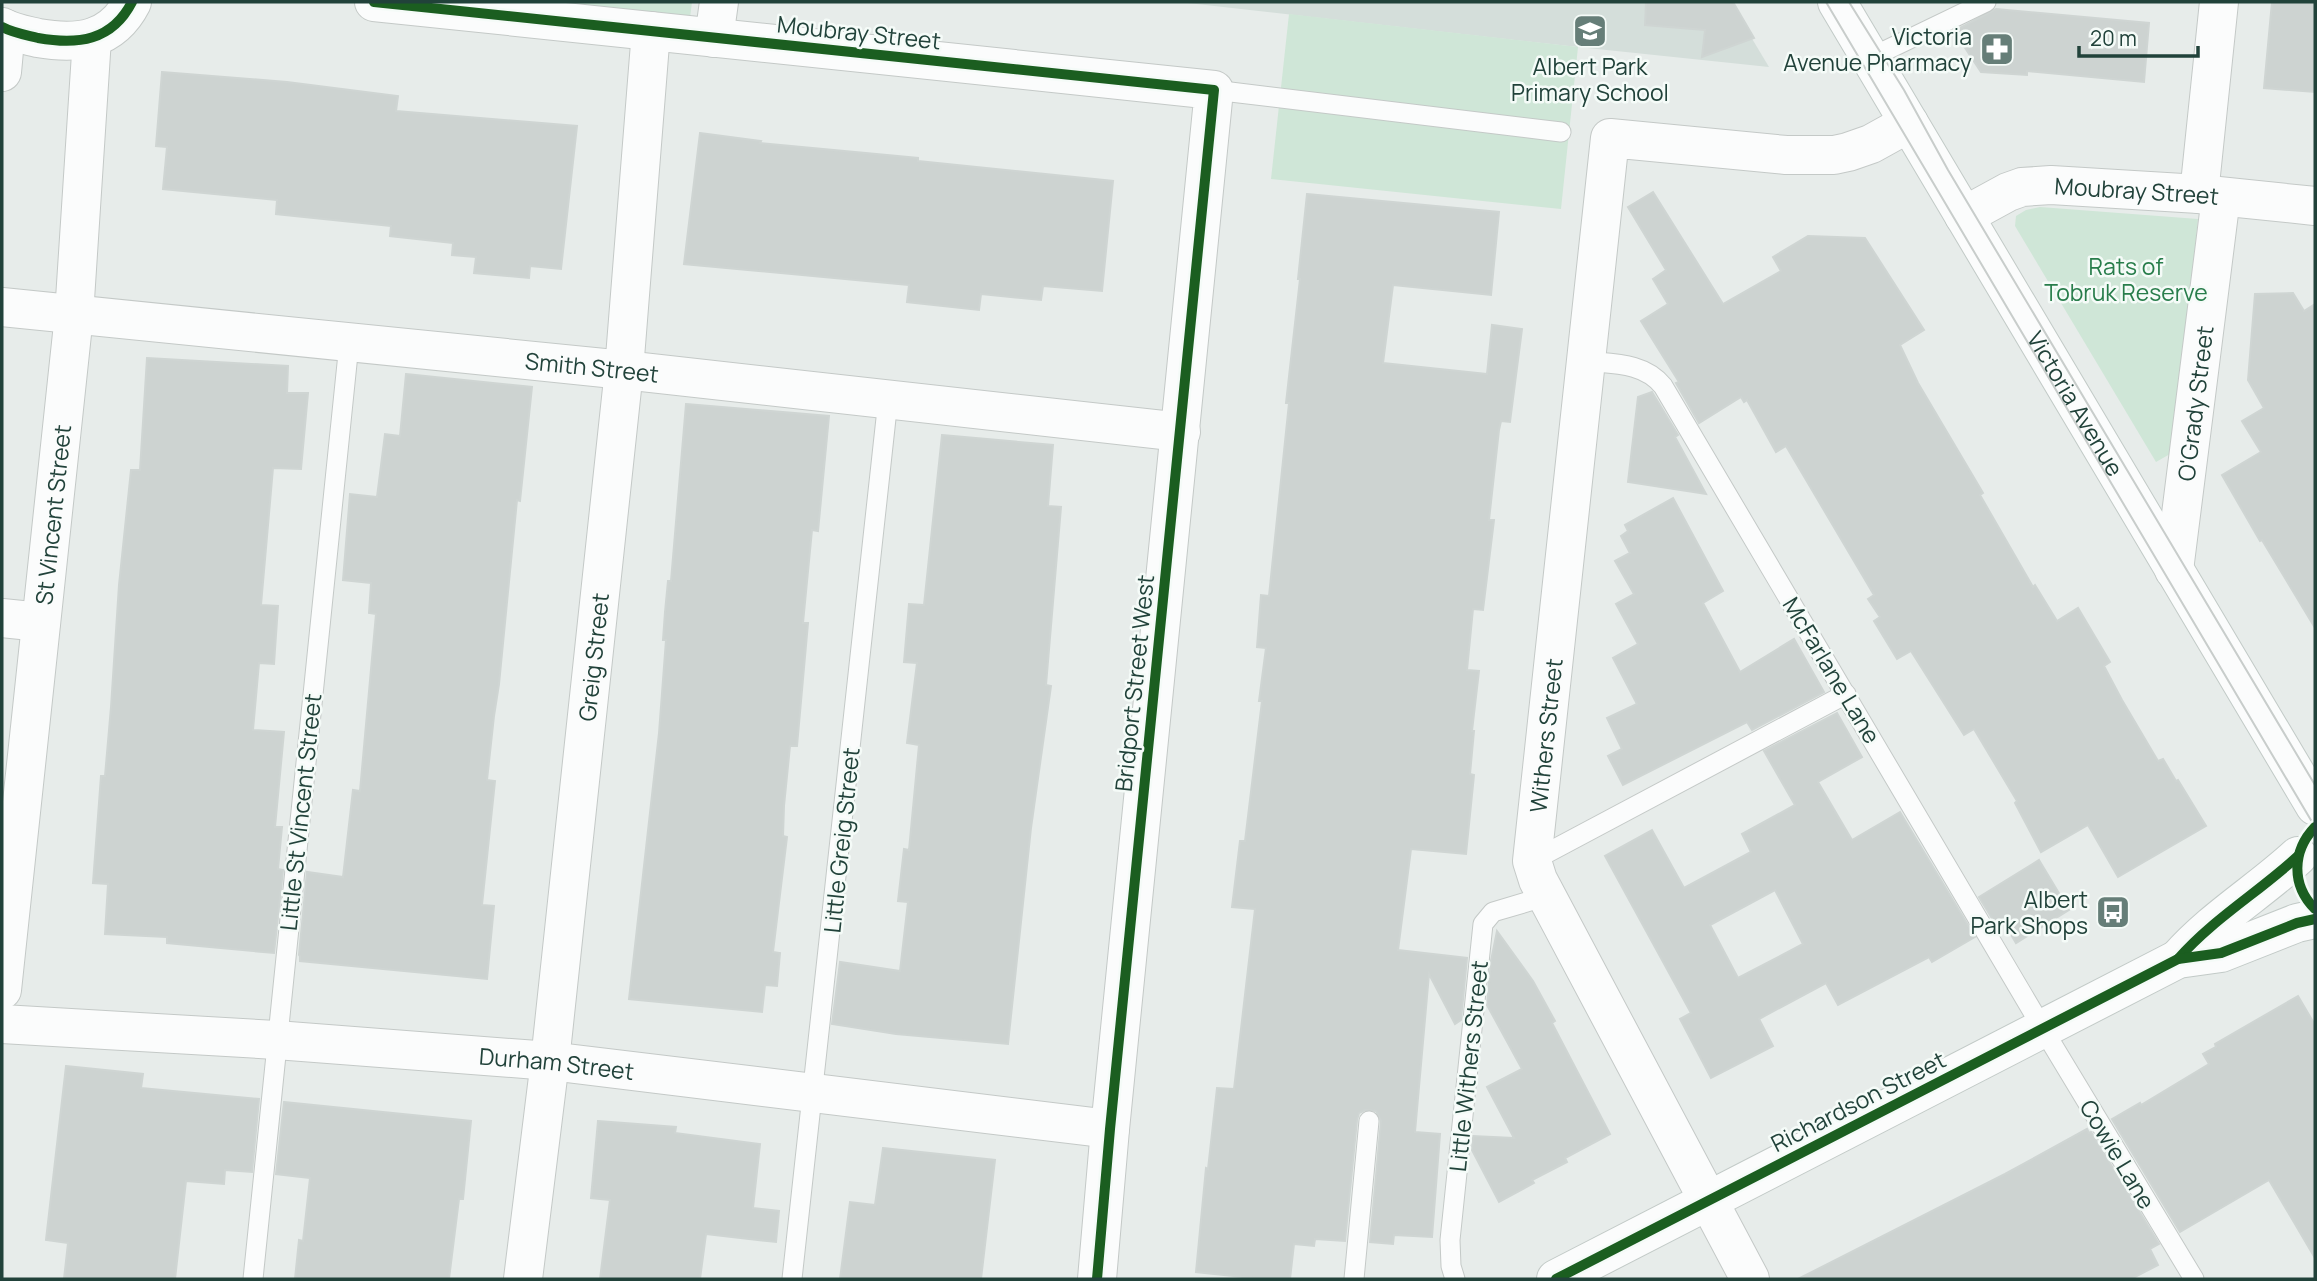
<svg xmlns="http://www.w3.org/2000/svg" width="2317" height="1281" font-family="Manrope,sans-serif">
<rect width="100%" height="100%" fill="#e7ecea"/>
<!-- built -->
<path fill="#d4deda" d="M 1179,2 L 1730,2 L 1769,67 L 1578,47 Z"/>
<!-- green -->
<g fill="#cfe6d7">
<path d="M 563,2 L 692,2 L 690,18 Z"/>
<path d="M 1289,14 L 1578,47 L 1561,209 L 1271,179 Z"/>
<path d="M 2040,207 L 2198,219 L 2176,432 L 2170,454 L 2156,462 L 2015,226 L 2016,216 L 2026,210 Z"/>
</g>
<!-- building -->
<g fill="#cdd3d1" stroke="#cfd5d3" stroke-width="2" fill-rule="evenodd">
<path d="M 1646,2 L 1733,2 L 1754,38 L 1702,57 L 1705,30 L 1645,25 Z"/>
<path d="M 2272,2 L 2315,2 L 2315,92 L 2264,88 Z"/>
<path d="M 1996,9 L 2149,23 L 2144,82 L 2027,71 L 2027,75 L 1981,72 L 1954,31 Z"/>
<path d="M 162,72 L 287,82 L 398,96 L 396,111 L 577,126 L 561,269 L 530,266 L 529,278 L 474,273 L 476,257 L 452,255 L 453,243 L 390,236 L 391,226 L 276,214 L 277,200 L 163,189 L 167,147 L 156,146 Z"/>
<path d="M 700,133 L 761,141 L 760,143 L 918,158 L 918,161 L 1113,181 L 1102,291 L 1043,286 L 1041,300 L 981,294 L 979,310 L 907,302 L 909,285 L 684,264 Z"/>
<path d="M 1653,192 L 1723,304 L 1781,271 L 1773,257 L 1808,236 L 1865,238 L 1924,330 L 1900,345 L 1918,383 L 1983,493 L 1980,495 L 2033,587 L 2035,585 L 2057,621 L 2078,608 L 2110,662 L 2104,666 L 2122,700 L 2158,761 L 2163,759 L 2176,781 L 2178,780 L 2206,826 L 2118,877 L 2088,825 L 2041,852 L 2015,803 L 2017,801 L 1974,729 L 1964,735 L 1911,651 L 1897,659 L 1874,621 L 1880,617 L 1868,599 L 1874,595 L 1786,446 L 1776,452 L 1747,400 L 1744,402 L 1741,397 L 1699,423 L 1676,383 L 1679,382 L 1641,321 L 1668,304 L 1653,279 L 1666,270 L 1628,207 Z"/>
<path d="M 1307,194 L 1499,212 L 1491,295 L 1393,285 L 1383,363 L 1487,374 L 1492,325 L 1522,329 L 1510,422 L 1501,421 L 1499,430 L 1489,520 L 1494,520 L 1483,610 L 1473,609 L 1467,670 L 1479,671 L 1472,731 L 1474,731 L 1470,774 L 1474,775 L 1466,854 L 1411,849 L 1398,950 L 1467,958 L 1461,1020 L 1455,1024 L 1429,974 L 1415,1132 L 1440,1134 L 1432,1237 L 1394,1235 L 1393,1244 L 1370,1242 L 1381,1121 L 1376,1111 L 1365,1110 L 1359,1113 L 1357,1120 L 1345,1241 L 1315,1239 L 1314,1246 L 1294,1244 L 1290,1279 L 1262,1279 L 1196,1272 L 1206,1168 L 1208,1169 L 1217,1088 L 1234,1089 L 1255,909 L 1232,907 L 1240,841 L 1245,841 L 1262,701 L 1259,701 L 1266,648 L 1257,647 L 1261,595 L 1269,596 L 1289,403 L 1286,403 L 1300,279 L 1298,279 Z"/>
<path d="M 2293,293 L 2304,311 L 2315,304 L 2315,628 L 2262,540 L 2260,541 L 2222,475 L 2261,452 L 2242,421 L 2264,408 L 2248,380 L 2255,294 Z"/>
<path d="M 147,358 L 288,366 L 287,393 L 308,393 L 301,469 L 273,468 L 261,605 L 278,606 L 274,664 L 259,663 L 253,730 L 284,732 L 275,827 L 282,827 L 278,869 L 283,870 L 274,953 L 167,943 L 167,937 L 105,934 L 108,884 L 93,883 L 101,776 L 105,776 L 111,707 L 119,585 L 131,470 L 140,470 Z"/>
<path d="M 406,374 L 532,387 L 520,501 L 517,500 L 499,684 L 494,716 L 487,780 L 495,781 L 482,905 L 494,906 L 487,979 L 300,961 L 300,956 L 299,955 L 307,872 L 343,877 L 353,790 L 360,791 L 376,614 L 369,613 L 371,583 L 343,580 L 350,494 L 377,497 L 385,434 L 400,436 Z"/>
<path d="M 1652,392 L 1678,435 L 1675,437 L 1706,494 L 1628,482 L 1638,397 Z"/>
<path d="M 686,404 L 829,416 L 818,531 L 812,530 L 803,623 L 808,623 L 797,746 L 790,746 L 784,806 L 783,836 L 787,837 L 773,952 L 780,953 L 777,986 L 765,985 L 762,1012 L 629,999 L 659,733 L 666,640 L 663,640 L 665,612 L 668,581 L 671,581 Z"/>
<path d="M 942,435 L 1053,445 L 1048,506 L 1061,507 L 1046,685 L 1051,686 L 1031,828 L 1008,1044 L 896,1034 L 832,1024 L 840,962 L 900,971 L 908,902 L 898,901 L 904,849 L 909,850 L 919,745 L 907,743 L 917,663 L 904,662 L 909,604 L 924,605 Z"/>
<path d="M 1673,498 L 1723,591 L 1703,603 L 1740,672 L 1794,639 L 1824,692 L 1752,730 L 1747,722 L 1623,785 L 1608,756 L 1622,749 L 1607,718 L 1637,704 L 1613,658 L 1638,644 L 1616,604 L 1634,594 L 1615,561 L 1630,553 L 1621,536 L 1628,531 L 1625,525 Z"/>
<path d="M 1837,713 L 1862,757 L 1818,782 L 1852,840 L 1900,812 L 1975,937 L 1932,962 L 1929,957 L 1838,1005 L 1826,983 L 1759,1019 L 1773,1046 L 1711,1078 L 1680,1019 L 1691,1013 L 1605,856 L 1652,830 L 1684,888 L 1751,852 L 1742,834 L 1795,805 L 1764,751 ZM 1775,890 L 1803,944 L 1738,978 L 1710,925 Z"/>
<path d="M 2039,860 L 2069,910 L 2016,943 L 2003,921 L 1996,925 L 1979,897 Z"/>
<path d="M 1497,931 L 1533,981 L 1555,1021 L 1552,1023 L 1610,1134 L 1565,1158 L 1567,1162 L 1532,1180 L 1534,1183 L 1499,1202 L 1472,1150 L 1473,1136 L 1514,1138 L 1487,1087 L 1522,1069 L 1487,1005 L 1491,961 Z"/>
<path d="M 2298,996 L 2315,1025 L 2315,1258 L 2269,1180 L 2180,1232 L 2112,1119 L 2140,1103 L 2141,1105 L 2209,1064 L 2203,1054 L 2216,1047 L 2215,1044 Z"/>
<path d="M 66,1066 L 143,1074 L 141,1088 L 259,1099 L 252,1172 L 225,1170 L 224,1184 L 186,1181 L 175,1279 L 64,1279 L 68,1243 L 46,1240 Z"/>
<path d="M 284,1102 L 471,1121 L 463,1199 L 459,1199 L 449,1279 L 295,1279 L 299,1240 L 303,1241 L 310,1178 L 276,1174 Z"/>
<path d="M 598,1121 L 676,1127 L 675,1133 L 760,1144 L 753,1208 L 779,1211 L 776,1242 L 706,1234 L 700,1279 L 600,1279 L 610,1200 L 591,1198 Z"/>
<path d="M 2087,1129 L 2089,1133 L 2091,1132 L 2159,1244 L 2150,1249 L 2158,1265 L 2131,1279 L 1798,1279 L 2005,1174 Z"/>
<path d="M 883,1148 L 995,1160 L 981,1279 L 840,1279 L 850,1202 L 875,1205 Z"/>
</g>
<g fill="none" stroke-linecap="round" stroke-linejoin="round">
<!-- lane casing -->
<g stroke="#c4c9c7" stroke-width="21">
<g id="lane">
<path d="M 1870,58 L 1986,2"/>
<path d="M 1214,90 L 1561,132"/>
<path d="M 1585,361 C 1612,364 1644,362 1663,386 L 2043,1029 L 2194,1279"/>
<path d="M 1532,861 L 1846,694"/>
<path d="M 253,1279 L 349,344"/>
<path d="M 792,1279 L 888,400"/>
<path d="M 1354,1279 L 1369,1121"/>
<path d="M 1455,1279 L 1451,1266 L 1450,1240 L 1483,924 L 1493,912 L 1547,896"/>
</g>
</g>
<!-- street casing -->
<g stroke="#c4c9c7" stroke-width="40">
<g id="street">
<path d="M 374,2 L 1214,90 L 1110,1129 L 1097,1279"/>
<path d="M 2,27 C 13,33 26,35 38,38 C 78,45 112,41 132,2"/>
<path d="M 714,38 L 719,2"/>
<path d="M 2,72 L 6,29"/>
<path d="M 2199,194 L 2219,2"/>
<path id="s1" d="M 1964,216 L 2008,192 L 2022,187 L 2051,185 L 2199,194 L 2315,206"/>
<path id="s2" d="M 2,307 L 624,370 L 1181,432"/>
<path id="s3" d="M 2174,570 L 2221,197"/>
<path d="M 2,618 L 41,622"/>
<path id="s4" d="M 2,990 L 74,315 L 92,38"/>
<path id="s5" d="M 2,1024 L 276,1040 L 550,1061 L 1110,1129"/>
<path id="s6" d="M 523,1279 L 550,1061 L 624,370 L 651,31"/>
<path id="s7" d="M 1750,1279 L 1538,880 L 1532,861 L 1610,138 L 1786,155 L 1834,155 L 1848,152 L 1871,144 L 1909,123"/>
</g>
</g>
<!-- secondary casing -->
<g stroke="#c2cac7" stroke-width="40">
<g id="secondary">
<path id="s8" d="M 1837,2 L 2315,806"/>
<path d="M 2178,959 C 2213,919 2259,892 2298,856"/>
<path d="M 1556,1279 L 2178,959 L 2221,953 L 2297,923 L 2315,919"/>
</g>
</g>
<!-- lane -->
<use href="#lane" stroke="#fbfcfc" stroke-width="19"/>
<!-- street -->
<use href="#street" stroke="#fbfcfc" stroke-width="38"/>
<!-- secondary -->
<use href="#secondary" stroke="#fbfcfc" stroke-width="38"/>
<!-- tram -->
<g stroke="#c8cdcb" stroke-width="2">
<path d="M 1826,2 L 2315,827"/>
<path d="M 1849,2 L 1904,90 L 1948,170 L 2315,785"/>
</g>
<!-- cycleway casing -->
<g stroke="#f5fbf8" stroke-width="15">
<g id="cycleway">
<path d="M 374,2 L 1214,90 L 1110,1129 L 1097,1279"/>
<path d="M 2,27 C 13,33 26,35 38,38 C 78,45 112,41 132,2"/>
<path d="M 2315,827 C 2292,851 2291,885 2315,909"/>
<path d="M 2178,959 C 2213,919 2259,892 2298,856"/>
<path d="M 1556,1279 L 2178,959 L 2221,953 L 2297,923 L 2315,919"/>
</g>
</g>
<!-- cycleway -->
<use href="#cycleway" stroke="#1b5e20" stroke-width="10"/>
</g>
<!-- icons -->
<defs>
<g id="school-square" transform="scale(1.75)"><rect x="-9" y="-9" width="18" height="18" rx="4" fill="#667e78" stroke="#f5fbf8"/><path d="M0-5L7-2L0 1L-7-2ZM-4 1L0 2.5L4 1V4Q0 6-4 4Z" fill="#fff"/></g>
<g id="pharmacy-square" transform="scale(1.75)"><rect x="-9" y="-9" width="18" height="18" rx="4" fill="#667e78" stroke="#f5fbf8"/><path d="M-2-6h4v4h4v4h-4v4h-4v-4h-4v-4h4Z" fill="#fff"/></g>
<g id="bus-square" transform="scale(1.75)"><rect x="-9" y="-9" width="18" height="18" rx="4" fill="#667e78" stroke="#f5fbf8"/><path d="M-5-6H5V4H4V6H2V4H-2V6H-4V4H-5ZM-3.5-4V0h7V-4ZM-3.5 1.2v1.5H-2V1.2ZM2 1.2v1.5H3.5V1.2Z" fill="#fff"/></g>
</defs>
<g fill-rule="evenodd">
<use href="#school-square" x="1590" y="31"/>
<use href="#pharmacy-square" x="1997" y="49"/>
<use href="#bus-square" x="2113" y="912"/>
</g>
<g text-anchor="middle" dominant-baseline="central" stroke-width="5" stroke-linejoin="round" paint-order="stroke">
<!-- street labels -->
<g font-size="23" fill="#21423a" stroke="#f5fbf8">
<text transform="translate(859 32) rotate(6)">Moubray Street</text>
<text stroke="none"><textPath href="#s1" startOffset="180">Moubray Street</textPath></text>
<text stroke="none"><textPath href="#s2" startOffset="593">Smith Street</textPath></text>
<text stroke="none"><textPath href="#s8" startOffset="467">Victoria Avenue</textPath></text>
<text stroke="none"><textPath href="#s3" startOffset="168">O'Grady Street</textPath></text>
<text stroke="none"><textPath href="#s4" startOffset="478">St Vincent Street</textPath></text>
<text stroke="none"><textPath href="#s6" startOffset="626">Greig Street</textPath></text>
<text transform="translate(1832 670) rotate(59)">McFarlane Lane</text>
<text transform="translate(1134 683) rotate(-84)">Bridport Street West</text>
<text stroke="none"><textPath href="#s7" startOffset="598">Withers Street</textPath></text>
<text transform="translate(300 812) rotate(-84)">Little St Vincent Street</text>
<text transform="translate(841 840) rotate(-84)">Little Greig Street</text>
<text stroke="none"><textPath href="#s5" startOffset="556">Durham Street</textPath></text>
<text transform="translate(1468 1066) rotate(-84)">Little Withers Street</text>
<text transform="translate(1858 1101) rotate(-27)">Richardson Street</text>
<text transform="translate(2118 1154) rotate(59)">Cowie Lane</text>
</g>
<!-- poi labels -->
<g font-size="23" fill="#21423a" stroke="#f5fbf8" text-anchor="end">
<text x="1972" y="36">Victoria<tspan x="1972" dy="26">Avenue Pharmacy</tspan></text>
<text x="1590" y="66" text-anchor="middle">Albert Park<tspan x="1590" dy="26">Primary School</tspan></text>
<text x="2088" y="899">Albert<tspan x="2088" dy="26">Park Shops</tspan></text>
</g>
<!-- park labels -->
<g font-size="23" fill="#287d4b" stroke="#f5fbf8">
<text x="2126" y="266">Rats of<tspan x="2126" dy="26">Tobruk Reserve</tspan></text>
</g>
</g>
<!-- border -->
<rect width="2317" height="1281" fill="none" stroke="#21423a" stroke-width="7"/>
<!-- scale -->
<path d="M2079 46v10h119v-10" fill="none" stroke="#21423a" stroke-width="3.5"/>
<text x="2090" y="46" font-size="21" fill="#21423a" stroke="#f5fbf8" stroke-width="5" paint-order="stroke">20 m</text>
</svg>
